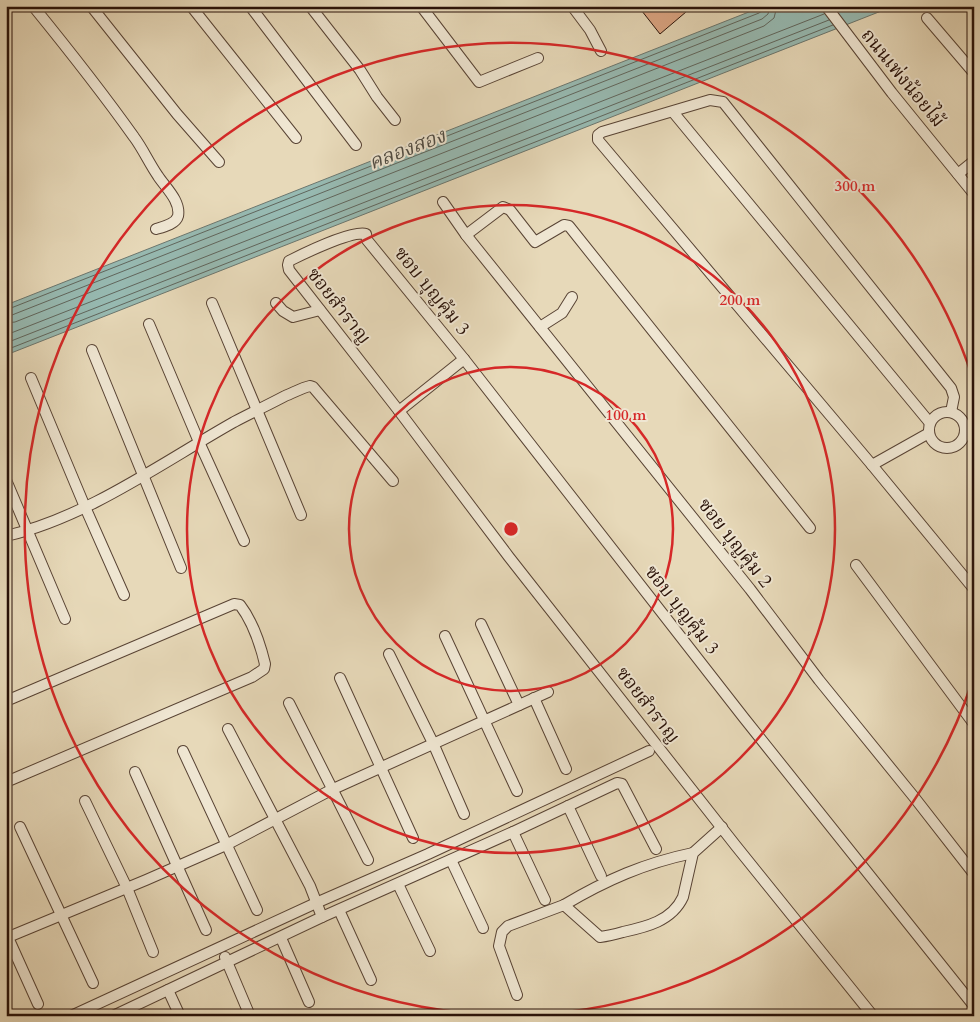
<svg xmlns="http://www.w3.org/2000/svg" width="980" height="1022" font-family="Cardo,'Noto Serif Thai',serif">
<rect width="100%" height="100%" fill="#e7d9b9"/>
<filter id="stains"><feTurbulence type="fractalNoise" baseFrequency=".004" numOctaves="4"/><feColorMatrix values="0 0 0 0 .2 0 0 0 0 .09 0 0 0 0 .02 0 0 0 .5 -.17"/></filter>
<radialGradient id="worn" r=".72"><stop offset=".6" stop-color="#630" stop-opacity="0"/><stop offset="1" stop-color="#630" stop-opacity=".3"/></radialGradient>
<!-- water -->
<path fill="#97bab2" stroke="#6b766e" d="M 764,6 L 894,6 L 6,355 L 6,305 Z"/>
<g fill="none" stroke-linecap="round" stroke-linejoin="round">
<!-- shore -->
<g stroke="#60665d" stroke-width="1">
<path d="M 6,310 L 759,13 L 763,10 L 763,6"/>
<path d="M 6,316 L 12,315 L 762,19 L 768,14 L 770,6"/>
<path d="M 6,323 L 15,322 L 764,26 L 774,18 L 777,6"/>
<path d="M 6,335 L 824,14"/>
<path d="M 6,343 L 829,20"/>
<path d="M 6,350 L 833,25"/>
</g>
</g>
<!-- building -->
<path fill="#dca684" stroke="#281108" d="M 638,6 L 693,6 L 660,34 Z"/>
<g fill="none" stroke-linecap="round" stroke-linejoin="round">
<!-- minor casing -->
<g stroke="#584334" stroke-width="12">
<g id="minor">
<path d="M 33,6 C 68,49 102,92 134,137 C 143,149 149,163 158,176 C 165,187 181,201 178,216 C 176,224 163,227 156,229"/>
<path d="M 91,6 L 177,114 L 219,162"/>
<path d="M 191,6 L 296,138"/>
<path d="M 250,6 L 356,145"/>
<path d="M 310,6 L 360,70 L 377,97 L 395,120"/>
<path d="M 421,6 L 479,82 L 538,58"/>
<path d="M 572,6 L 590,30 L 601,51"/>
<path d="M 826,6 L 892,93 L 974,194"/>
<path d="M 927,18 L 974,73"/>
<path d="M 673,112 L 930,423"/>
<path d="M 958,174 L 974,161"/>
<path d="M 443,202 L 466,235 L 750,589 L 819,680 L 914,797 L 974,874"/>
<path d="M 466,235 L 503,207 L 510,210 L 535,242 L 564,225 L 569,226 L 810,528"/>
<path d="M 212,303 L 301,515"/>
<path d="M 276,303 L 283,311 L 293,317 L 320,310"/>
<path d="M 149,324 L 199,442 L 244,541"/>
<path d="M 540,327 L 562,313 L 572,297"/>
<path d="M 92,350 L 181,568"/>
<path d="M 31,378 L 85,507 L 124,595"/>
<path d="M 399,411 L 464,359"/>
<circle cx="947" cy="430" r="18"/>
<path d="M 951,412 L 954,397 L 951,388 L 723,102 L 710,100 L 602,132 L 598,135 L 598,140 L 872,465 L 974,589"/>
<path d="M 872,465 L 929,433"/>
<path d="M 6,480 L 65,619"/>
<path d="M 6,536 C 86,518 163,462 234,422 C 251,413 268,405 285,396 C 293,393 301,388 310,386 L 313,387 L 393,481"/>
<path d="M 856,565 L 974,724"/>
<path d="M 481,624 L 519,705"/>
<path d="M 445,636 L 517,791"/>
<path d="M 389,654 L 433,743 L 464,814"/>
<path d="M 340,678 L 413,838"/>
<path d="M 534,698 L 566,769"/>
<path d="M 6,701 L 234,604 L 240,605 C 253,622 260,643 265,664 L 264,669 L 252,677 L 6,782"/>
<path d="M 289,703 L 368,860"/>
<path d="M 228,729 L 310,886 L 322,917"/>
<path d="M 183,751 L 257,910"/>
<path d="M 135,772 L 206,930"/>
<path d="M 85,801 L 127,888 L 153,952"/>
<path d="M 568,806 L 601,876"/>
<path d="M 20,827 L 93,983"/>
<path d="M 513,832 L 545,900"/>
<path d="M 451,860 L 483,928"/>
<path d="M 398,884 L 430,951"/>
<path d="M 564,905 C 606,880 645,863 693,853"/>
<path d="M 339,910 L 371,980"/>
<path d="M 6,933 L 38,1004"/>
<path d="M 6,938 L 146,880 L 226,845 L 331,790 L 548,692"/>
<path d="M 281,938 L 309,1002"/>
<path d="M 225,957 L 250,1016"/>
<path d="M 168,990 L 180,1016"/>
<path d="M 517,995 L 499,946 L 502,932 L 508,926 L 564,905 L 600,937 C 608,936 616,934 623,932 C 646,927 672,921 683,897 L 693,853 L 722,827"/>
<path d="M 71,1016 L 316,903 L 428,854 L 649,751"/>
<path d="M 113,1016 L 322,917 L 513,832 L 617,783 L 622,784 L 656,849"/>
<path d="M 873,1016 L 736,846 L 509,557 L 399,411 L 289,270 L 288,265 L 289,261 C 303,254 352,230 366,234 L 367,240 L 464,359 L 744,718 L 974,1006"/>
</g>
</g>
<!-- minor -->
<use href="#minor" stroke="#efe6d2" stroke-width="10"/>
</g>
<!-- distance rings -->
<g fill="none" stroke="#d62828" stroke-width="2.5">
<circle cx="511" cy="529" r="162"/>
<circle cx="511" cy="529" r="324"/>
<path d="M973 679A486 486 0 1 1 973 379"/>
</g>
<g text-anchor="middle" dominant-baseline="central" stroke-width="4" stroke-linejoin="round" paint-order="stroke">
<!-- street labels -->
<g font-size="19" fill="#281108" stroke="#efe6d2">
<text transform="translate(903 78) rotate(51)">ถนนเพ่งน้อยไม้</text>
<text transform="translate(432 291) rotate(51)">ซอบ บุญคุ้ม 3</text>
<text transform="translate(339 306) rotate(52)">ซอยสำราญ</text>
<text transform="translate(735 543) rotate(52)">ซอย บุญคุ้ม 2</text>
<text transform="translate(682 610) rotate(52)">ซอบ บุญคุ้ม 3</text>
<text transform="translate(648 705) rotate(52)">ซอยสำราญ</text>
</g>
<!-- water labels -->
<g font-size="20" font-style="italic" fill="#4f4c44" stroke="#efe6d2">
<text transform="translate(407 149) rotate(-21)">คลองสอง</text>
</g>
</g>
<circle cx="511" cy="529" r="8" fill="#d62828" stroke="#efe6d2" stroke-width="2.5"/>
<g font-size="15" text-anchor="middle" font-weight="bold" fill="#d62828" stroke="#efe6d2" stroke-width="4" stroke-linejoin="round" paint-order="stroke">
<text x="855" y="191">300 m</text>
<text x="740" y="305">200 m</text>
<text x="626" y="420">100 m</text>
</g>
<!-- margin -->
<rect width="980" height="1022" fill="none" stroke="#e7d9b9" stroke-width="25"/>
<rect x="8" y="8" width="965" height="1007" fill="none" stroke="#281108" stroke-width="2.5"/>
<rect x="12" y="12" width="955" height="997" fill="none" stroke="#281108"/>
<rect width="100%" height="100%" filter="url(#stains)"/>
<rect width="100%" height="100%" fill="url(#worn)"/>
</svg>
